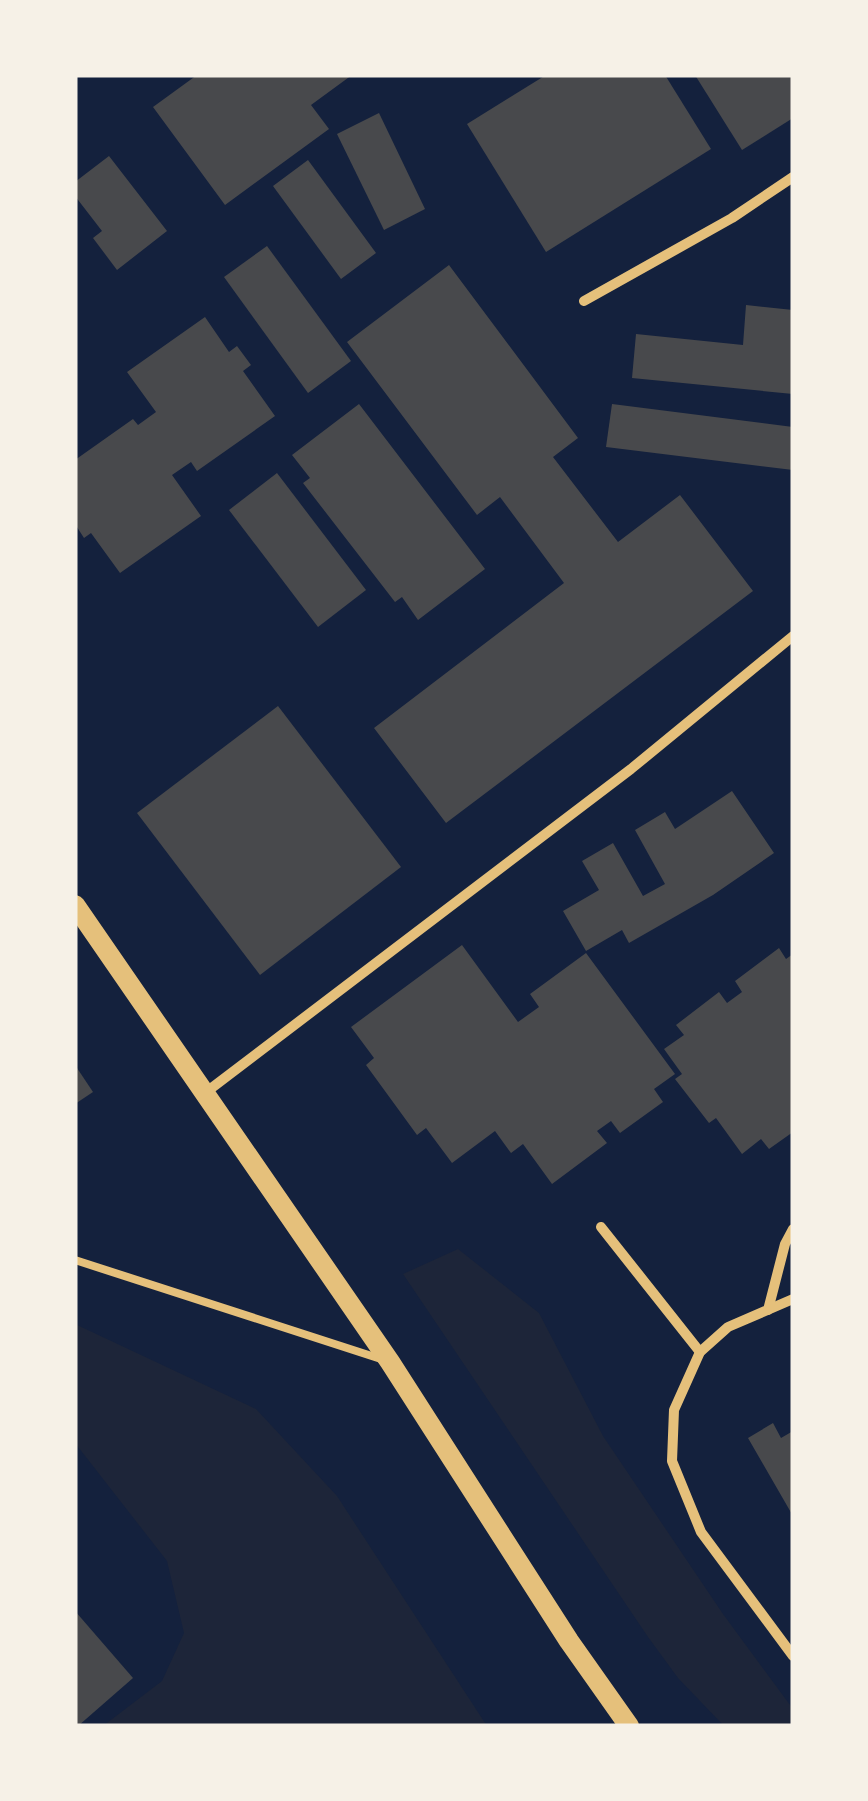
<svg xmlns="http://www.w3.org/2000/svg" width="868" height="1801" font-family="Lato,sans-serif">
<rect width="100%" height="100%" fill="#14213d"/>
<!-- green -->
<g fill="#1d2539">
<path d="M 458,1249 L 539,1313 L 603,1436 L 723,1614 L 793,1709 L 793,1726 L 724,1726 L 678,1678 L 648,1637 L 403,1274 Z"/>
<path d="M 75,1324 L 256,1409 L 337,1496 L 487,1726 L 103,1726 L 162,1681 L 184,1633 L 167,1561 L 75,1443 Z"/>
</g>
<!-- building -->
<g fill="#48494c">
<path d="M 197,75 L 352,75 L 311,105 L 329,129 L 225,205 L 153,107 Z"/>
<path d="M 546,75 L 665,75 L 711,149 L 546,252 L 467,124 Z"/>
<path d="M 695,75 L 793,75 L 793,118 L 742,150 Z"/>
<path d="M 379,113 L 425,209 L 384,230 L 337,134 Z"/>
<path d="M 109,156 L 167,231 L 117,270 L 93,238 L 102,231 L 75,196 L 75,182 Z"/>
<path d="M 308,160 L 376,253 L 341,279 L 273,186 Z"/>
<path d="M 267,246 L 351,361 L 308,393 L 224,277 Z"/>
<path d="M 449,265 L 578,438 L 553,457 L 618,542 L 680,495 L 753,591 L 446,823 L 374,728 L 564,583 L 500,497 L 477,515 L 347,342 Z"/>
<path d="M 746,305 L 793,310 L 793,394 L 632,378 L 636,334 L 743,345 Z"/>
<path d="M 205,317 L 229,352 L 237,346 L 251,365 L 243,371 L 275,416 L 197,471 L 191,462 L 172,475 L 201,516 L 120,573 L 91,533 L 84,538 L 75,524 L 75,516 L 77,514 L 75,510 L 75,460 L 133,419 L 138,425 L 156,412 L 127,372 Z"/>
<path d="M 359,404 L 485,569 L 418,620 L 402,597 L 395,602 L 303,483 L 310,478 L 292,455 Z"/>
<path d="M 612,404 L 793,427 L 793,470 L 606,447 Z"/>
<path d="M 277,473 L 366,590 L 318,627 L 229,510 Z"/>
<path d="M 278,706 L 401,867 L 260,975 L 137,813 Z"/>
<path d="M 732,791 L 774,853 L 713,895 L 629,943 L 622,930 L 586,951 L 563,911 L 599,890 L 582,861 L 613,843 L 643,896 L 665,884 L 635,830 L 665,812 L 675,829 Z"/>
<path d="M 462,945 L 518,1022 L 539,1007 L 530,994 L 586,953 L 675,1074 L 654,1089 L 663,1102 L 620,1133 L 611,1121 L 597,1131 L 607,1143 L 552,1184 L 523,1144 L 511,1153 L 495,1131 L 452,1163 L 426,1128 L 417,1135 L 366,1065 L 374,1058 L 351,1027 Z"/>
<path d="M 779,948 L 786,959 L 793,954 L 793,1132 L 769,1149 L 761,1139 L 742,1154 L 716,1118 L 709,1123 L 675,1079 L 682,1074 L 664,1049 L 684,1035 L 676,1025 L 719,992 L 727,1003 L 742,992 L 735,981 Z"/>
<path d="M 75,1065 L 93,1092 L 75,1104 Z"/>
<path d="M 773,1423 L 781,1438 L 793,1431 L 793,1516 L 748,1438 Z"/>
<path d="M 75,1611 L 133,1678 L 78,1726 L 75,1726 Z"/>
</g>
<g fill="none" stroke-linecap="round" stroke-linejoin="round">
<!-- service -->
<path stroke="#e5c07b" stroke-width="8" d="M 75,1260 L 381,1359"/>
<!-- minor -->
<g stroke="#e5c07b" stroke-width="10">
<path d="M 584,301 L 732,218 L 793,177"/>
<path d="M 205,1093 L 631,769 L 793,636"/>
<path d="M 601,1227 L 700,1352"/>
<path d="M 793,1299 L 728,1327 L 700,1352 L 674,1410 L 672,1461 L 701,1532 L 793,1656"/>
<path d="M 768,1310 L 785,1244 L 793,1229"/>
</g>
<!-- secondary -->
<path stroke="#e5c07b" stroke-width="20" d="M 75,905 L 390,1362 L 569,1641 L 629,1726"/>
</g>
<!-- border -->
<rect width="868" height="1801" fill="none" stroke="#f6f1e7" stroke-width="155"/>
</svg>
